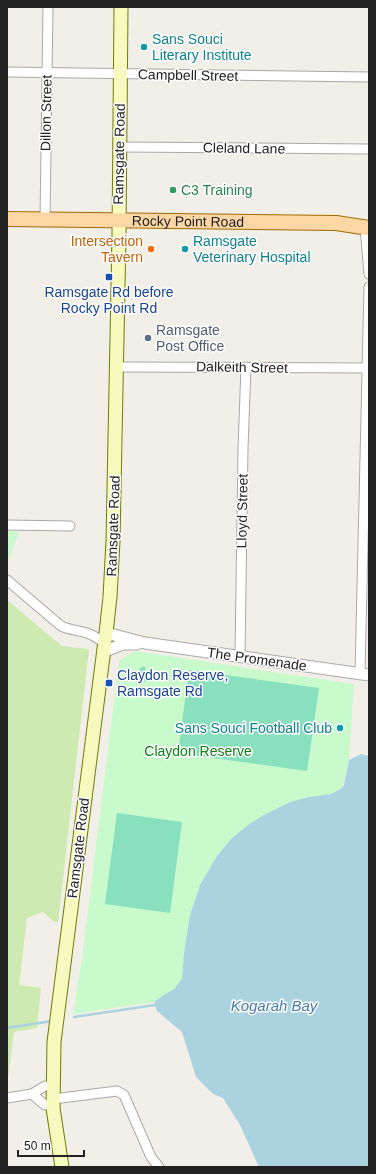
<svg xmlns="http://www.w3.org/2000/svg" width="376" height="1174" font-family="Helvetica,sans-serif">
<rect width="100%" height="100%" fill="#f2efe9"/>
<!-- grass -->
<path fill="#cdebb0" d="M 7,600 L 62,646 L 89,649 L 58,922 L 53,921 L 43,912 L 27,918 L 19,985 L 41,988 L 37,1028 L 14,1032 L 7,1087 Z"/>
<!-- park -->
<g fill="#c8facc">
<path d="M 7,531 L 19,532 L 7,563 Z"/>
<path d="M 135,651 L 354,684 L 349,760 L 343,785 L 341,789 L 331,794 L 309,797 L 290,802 L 248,825 L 232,838 L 217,856 L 200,885 L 190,915 L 184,953 L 182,979 L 174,989 L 165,994 L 154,1002 L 73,1014 L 82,959 L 119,661 Z"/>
</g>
<!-- pitch -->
<g fill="#88e0be">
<path d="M 144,666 L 150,680 L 145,682 L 139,669 Z"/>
<path d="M 189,670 L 319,688 L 307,771 L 178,753 Z"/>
<path d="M 117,813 L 182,822 L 170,913 L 105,904 Z"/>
</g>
<!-- water -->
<path fill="#aad3df" d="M 361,754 L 369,756 L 369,1167 L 259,1167 L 240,1125 L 223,1098 L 213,1094 L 196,1077 L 182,1032 L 157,1011 L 154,1002 L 165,994 L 174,989 L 182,979 L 184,953 L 190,915 L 200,885 L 217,856 L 232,838 L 248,825 L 262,816 L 290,802 L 309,797 L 331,794 L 341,789 L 344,785 L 349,760 Z"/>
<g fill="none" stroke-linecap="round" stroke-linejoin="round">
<!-- stream -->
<g stroke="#aad3df" stroke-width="2.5">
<path d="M 74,1017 L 155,1005"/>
<path d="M 7,1028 L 52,1021"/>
</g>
<!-- minor casing -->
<g stroke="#a9a9a9" stroke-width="11">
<g id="minor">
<path d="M 7,72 L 369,77"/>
<path d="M 120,147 L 369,149"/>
<path d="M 45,220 L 48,7"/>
<path d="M 365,227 L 369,274"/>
<path d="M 117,367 L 367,368"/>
<path d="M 7,525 L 70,526"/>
<path d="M 7,580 L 61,626 C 69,630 78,630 87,633 C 93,635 99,639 104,643"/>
<path d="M 240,656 L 243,448 L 246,367"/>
<path d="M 360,673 L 369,287"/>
<path d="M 32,1094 L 45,1105"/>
<path d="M 7,1098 L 32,1094 L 45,1086"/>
<path d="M 53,1099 L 117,1091 L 124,1095 L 151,1157 L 159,1167"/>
</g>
</g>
<!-- tertiary casing -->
<g stroke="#a9a9a9" stroke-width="13">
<g id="tertiary">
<path d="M 106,633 L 145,643 L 369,675"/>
<path d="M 103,652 L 123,644 L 137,644"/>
</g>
</g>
<!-- secondary casing -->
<g stroke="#707d05" stroke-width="15">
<path id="secondary" d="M 62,1167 L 53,1108 L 54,1042 L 106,633 L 110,597 L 113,541 L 119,236 L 121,7"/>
</g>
<!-- primary casing -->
<g stroke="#a06b00" stroke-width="16">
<g id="primary">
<path id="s1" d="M 7,219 L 336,223 L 369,228"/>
</g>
</g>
<!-- minor -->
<use href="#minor" stroke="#fff" stroke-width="9"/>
<!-- tertiary -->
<use href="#tertiary" stroke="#fff" stroke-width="11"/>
<!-- secondary -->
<use href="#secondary" stroke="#f7fabf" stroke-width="13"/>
<!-- primary -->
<use href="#primary" stroke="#fcd6a4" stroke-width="14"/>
</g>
<!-- markers -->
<g fill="#0f9aa8" stroke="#fff" stroke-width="1.5">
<circle cx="144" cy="47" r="4"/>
<circle cx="185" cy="249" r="4"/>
<circle cx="340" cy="728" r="4"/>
</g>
<circle fill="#2e9e5b" stroke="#fff" stroke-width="1.5" cx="173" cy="190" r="4"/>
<circle fill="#e8710a" stroke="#fff" stroke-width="1.5" cx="151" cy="249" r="4"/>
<g fill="#1a4fb4" stroke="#fff" stroke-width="1.5">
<rect x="105" y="273" width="8" height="8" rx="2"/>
<rect x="105" y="679" width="8" height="8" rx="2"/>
</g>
<circle fill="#5c6f8a" stroke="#fff" stroke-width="1.5" cx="148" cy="338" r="4"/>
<g text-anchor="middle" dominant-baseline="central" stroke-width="3" stroke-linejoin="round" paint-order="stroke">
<!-- culture labels -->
<g font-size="14" fill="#0d838f" stroke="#fff" text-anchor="start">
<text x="152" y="39">Sans Souci<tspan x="152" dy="16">Literary Institute</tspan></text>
<text x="193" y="241">Ramsgate<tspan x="193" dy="16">Veterinary Hospital</tspan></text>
<text x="332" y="728" text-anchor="end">Sans Souci Football Club</text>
</g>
<!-- street labels -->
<g font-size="14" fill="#222" stroke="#fff">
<text transform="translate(188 75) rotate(1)">Campbell Street</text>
<text transform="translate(46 113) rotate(-89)">Dillon Street</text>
<text transform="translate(244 148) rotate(1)">Cleland Lane</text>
<text transform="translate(119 154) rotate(-89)">Ramsgate Road</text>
<text stroke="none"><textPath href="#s1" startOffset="181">Rocky Point Road</textPath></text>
<text transform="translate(242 367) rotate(1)">Dalkeith Street</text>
<text transform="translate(242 511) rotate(-89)">Lloyd Street</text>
<text transform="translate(113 526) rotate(-88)">Ramsgate Road</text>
<text transform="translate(257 659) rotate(8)">The Promenade</text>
<text transform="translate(78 848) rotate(-83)">Ramsgate Road</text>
</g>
<!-- leisure labels -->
<g font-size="14" fill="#27864d" stroke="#fff" text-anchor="start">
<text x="181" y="190">C3 Training</text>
</g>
<!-- food labels -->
<g font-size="14" fill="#c56008" stroke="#fff" text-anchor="end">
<text x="143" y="241">Intersection<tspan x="143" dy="16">Tavern</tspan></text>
</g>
<!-- transit labels -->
<g font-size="14" fill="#164399" stroke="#fff">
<text x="109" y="292">Ramsgate Rd before<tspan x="109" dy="16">Rocky Point Rd</tspan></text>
<text x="117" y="675" text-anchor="start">Claydon Reserve,<tspan x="117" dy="16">Ramsgate Rd</tspan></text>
</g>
<!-- service labels -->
<g font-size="14" fill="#4e5e75" stroke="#fff" text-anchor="start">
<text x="156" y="330">Ramsgate<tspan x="156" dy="16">Post Office</tspan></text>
</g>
<!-- park labels -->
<g font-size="14" fill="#0c8416" stroke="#fff">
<text x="198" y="751">Claydon Reserve</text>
</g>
<!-- water labels -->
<g font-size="15" font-style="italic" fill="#4a7aab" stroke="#fff">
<text x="274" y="1005">Kogarah Bay</text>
</g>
</g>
<!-- border -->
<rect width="376" height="1174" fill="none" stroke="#222222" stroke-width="16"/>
<!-- scale -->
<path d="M18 1150v6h66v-6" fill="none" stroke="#222222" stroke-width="2"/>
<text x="24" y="1150" font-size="12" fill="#222222" stroke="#ffffff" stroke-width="3" paint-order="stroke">50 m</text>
</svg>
